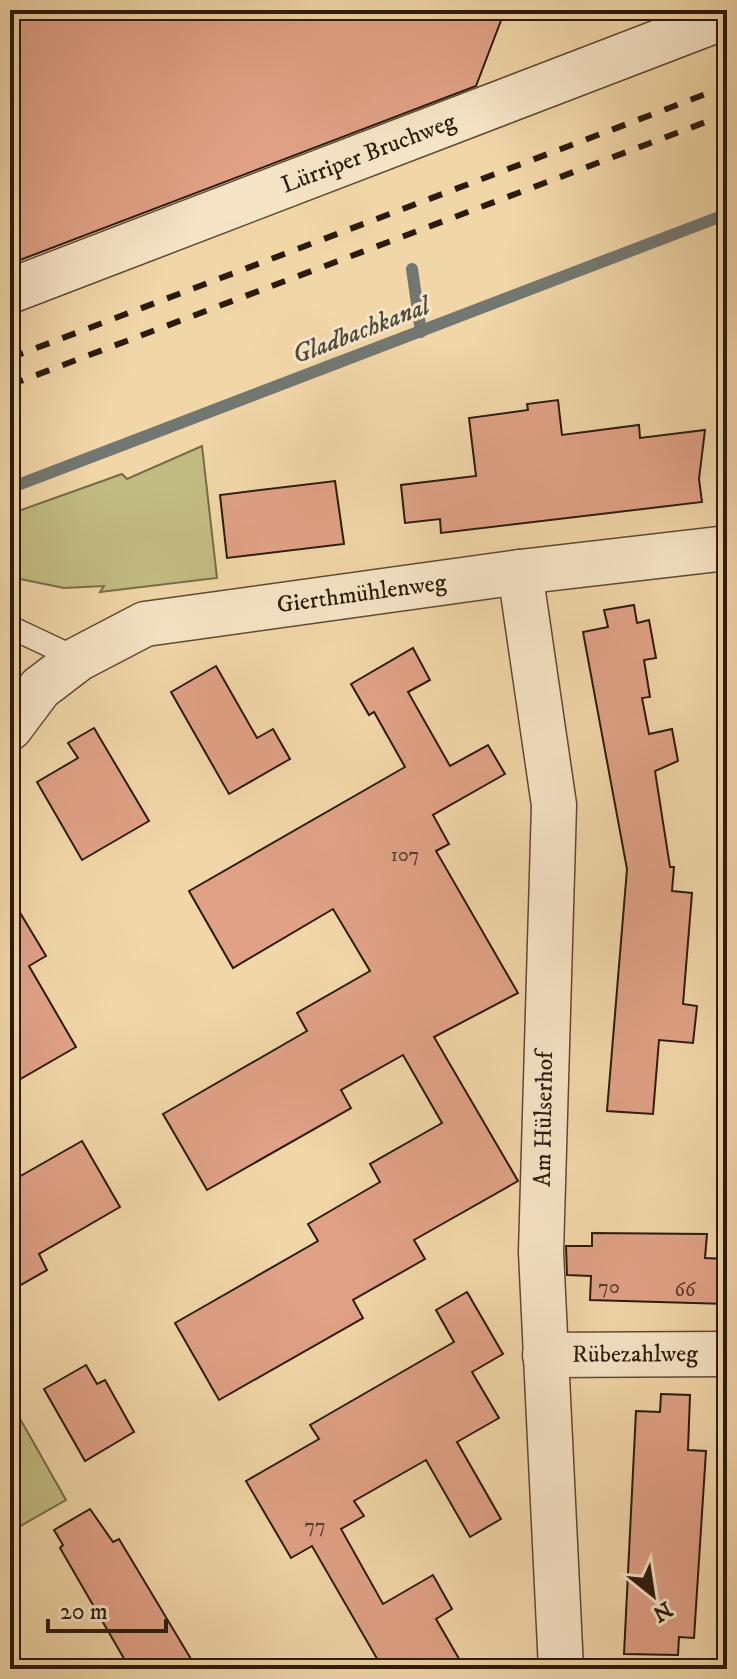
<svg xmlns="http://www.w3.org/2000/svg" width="737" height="1679" font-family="'IM FELL DW Pica',serif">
<rect width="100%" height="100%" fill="#f1d6a8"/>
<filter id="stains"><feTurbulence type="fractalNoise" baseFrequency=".0025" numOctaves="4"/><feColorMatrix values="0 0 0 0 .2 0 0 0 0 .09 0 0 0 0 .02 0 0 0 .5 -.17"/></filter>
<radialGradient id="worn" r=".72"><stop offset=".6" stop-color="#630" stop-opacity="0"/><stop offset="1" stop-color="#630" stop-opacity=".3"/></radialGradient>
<!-- green -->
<g fill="#c2bc82" stroke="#776c47" stroke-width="2">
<path d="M 202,446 L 217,578 L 100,592 L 104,586 L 64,588 L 10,577 L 10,514 L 122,474 L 127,479 Z"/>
<path d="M 10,1401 L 66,1500 L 10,1532 Z"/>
</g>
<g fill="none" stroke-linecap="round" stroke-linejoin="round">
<!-- stream -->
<g stroke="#727871" stroke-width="12">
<path d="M 412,269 L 421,332"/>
<path d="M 10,488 L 727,214"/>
</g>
</g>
<!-- building -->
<g fill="#e0a186" stroke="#2c1b0c" stroke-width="2">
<path d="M 10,10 L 505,10 L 476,86 L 20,260 L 10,208 Z"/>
<path d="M 558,400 L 562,435 L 639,425 L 640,438 L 705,430 L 699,479 L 702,502 L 441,533 L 440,519 L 405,523 L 401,485 L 476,476 L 469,418 L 528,410 L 527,404 Z"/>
<path d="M 335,481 L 344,544 L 227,558 L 220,495 Z"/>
<path d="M 634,605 L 637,623 L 649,620 L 656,658 L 644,660 L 650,697 L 642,698 L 649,734 L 672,729 L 678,761 L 655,771 L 670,867 L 674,867 L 672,891 L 692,893 L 683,1004 L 697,1006 L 693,1043 L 659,1040 L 653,1114 L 607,1111 L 627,869 L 583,632 L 608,627 L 604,610 Z"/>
<path d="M 413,648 L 430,680 L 408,692 L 450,766 L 488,745 L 505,774 L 433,815 L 449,844 L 436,851 L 518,993 L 434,1037 L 518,1181 L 414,1240 L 425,1259 L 353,1300 L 363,1318 L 219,1400 L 175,1323 L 318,1241 L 308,1224 L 380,1182 L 370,1164 L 442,1123 L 403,1055 L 341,1090 L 351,1108 L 207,1190 L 163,1114 L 307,1031 L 297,1013 L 370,971 L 333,909 L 233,968 L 189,891 L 405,767 L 374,712 L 369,715 L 351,684 Z"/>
<path d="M 216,666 L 257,738 L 273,729 L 290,759 L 229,794 L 171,692 Z"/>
<path d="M 94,728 L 149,821 L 82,860 L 37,782 L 78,758 L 68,743 Z"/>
<path d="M 10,896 L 46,956 L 29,966 L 76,1047 L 10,1085 Z"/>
<path d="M 82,1141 L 120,1207 L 39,1254 L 47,1270 L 10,1291 L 10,1182 Z"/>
<path d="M 592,1233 L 707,1234 L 705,1258 L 727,1259 L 727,1304 L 590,1300 L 591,1276 L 567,1275 L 566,1246 L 592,1246 Z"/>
<path d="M 467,1292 L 503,1354 L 472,1372 L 499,1418 L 457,1442 L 501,1519 L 470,1537 L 426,1460 L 354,1501 L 364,1516 L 341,1529 L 383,1604 L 433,1575 L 452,1609 L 436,1619 L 465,1669 L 383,1669 L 312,1546 L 291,1558 L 246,1481 L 319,1439 L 310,1425 L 454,1342 L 436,1310 Z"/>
<path d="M 86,1365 L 97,1384 L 105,1380 L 134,1432 L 85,1461 L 44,1389 Z"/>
<path d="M 661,1394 L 690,1395 L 688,1450 L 706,1451 L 694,1638 L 679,1637 L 678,1655 L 624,1654 L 636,1411 L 660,1412 Z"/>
<path d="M 90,1509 L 113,1542 L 119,1539 L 197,1669 L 130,1669 L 60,1548 L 63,1545 L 54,1530 Z"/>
</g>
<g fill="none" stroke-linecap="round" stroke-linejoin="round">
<!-- lane casing -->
<g stroke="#5d4a33" stroke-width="25">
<path id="lane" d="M 10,627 L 78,659"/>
</g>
<!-- street casing -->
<g stroke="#5d4a33" stroke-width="47">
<g id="street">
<path id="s1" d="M 10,291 L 727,16"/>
<path d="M 520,572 L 554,805 L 541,1252 L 561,1669"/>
<path id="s2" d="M 10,728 L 40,688 L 78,659 L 145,624 L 520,572 L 727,548"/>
<path id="s3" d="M 545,1355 L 727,1354"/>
</g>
</g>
<!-- lane -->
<use href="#lane" stroke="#f6e4c6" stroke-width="22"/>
<!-- street -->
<use href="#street" stroke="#f6e4c6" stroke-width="44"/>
<!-- rail -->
<g stroke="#2c1b0c" stroke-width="6" stroke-dasharray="14 14" stroke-linecap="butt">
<path d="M 10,358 L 727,86"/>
<path d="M 10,385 L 727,114"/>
</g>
</g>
<g text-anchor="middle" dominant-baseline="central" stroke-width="6" stroke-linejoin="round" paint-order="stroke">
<!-- number labels -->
<g font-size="20" fill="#593c2a">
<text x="405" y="855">107</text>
<text x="609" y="1287">70</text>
<text x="685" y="1290">66</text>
<text x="315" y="1526">77</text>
</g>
<!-- street labels -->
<g font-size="24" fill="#2c1b0c" stroke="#f6e4c6">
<text stroke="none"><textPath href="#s1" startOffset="384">Lürriper Bruchweg</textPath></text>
<text stroke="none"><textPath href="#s2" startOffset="392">Gierthmühlenweg</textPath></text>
<text transform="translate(544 1119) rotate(-89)">Am Hülserhof</text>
<text stroke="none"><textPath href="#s3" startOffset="90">Rübezahlweg</textPath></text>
</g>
<!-- water labels -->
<g font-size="26" font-style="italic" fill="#4f4a3e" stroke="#f6e4c6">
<text transform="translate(361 331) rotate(-21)">Gladbachkanal</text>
</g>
</g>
<!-- margin -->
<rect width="737" height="1679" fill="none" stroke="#f1d6a8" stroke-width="40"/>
<rect x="12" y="12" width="713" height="1655" fill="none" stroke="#2c1b0c" stroke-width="4"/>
<rect x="20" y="20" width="697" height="1639" fill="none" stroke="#2c1b0c" stroke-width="2"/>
<!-- north arrow -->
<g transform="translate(653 1595) rotate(150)" stroke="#f6e4c6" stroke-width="6" paint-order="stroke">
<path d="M0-6L14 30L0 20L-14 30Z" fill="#2c1b0c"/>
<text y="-12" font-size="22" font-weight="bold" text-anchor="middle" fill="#2c1b0c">N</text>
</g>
<!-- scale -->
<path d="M48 1619v12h118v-12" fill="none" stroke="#2c1b0c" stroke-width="4"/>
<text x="60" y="1619" font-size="24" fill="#2c1b0c" stroke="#f6e4c6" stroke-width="6" paint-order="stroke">20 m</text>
<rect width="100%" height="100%" filter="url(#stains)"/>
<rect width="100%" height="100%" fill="url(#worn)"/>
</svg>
